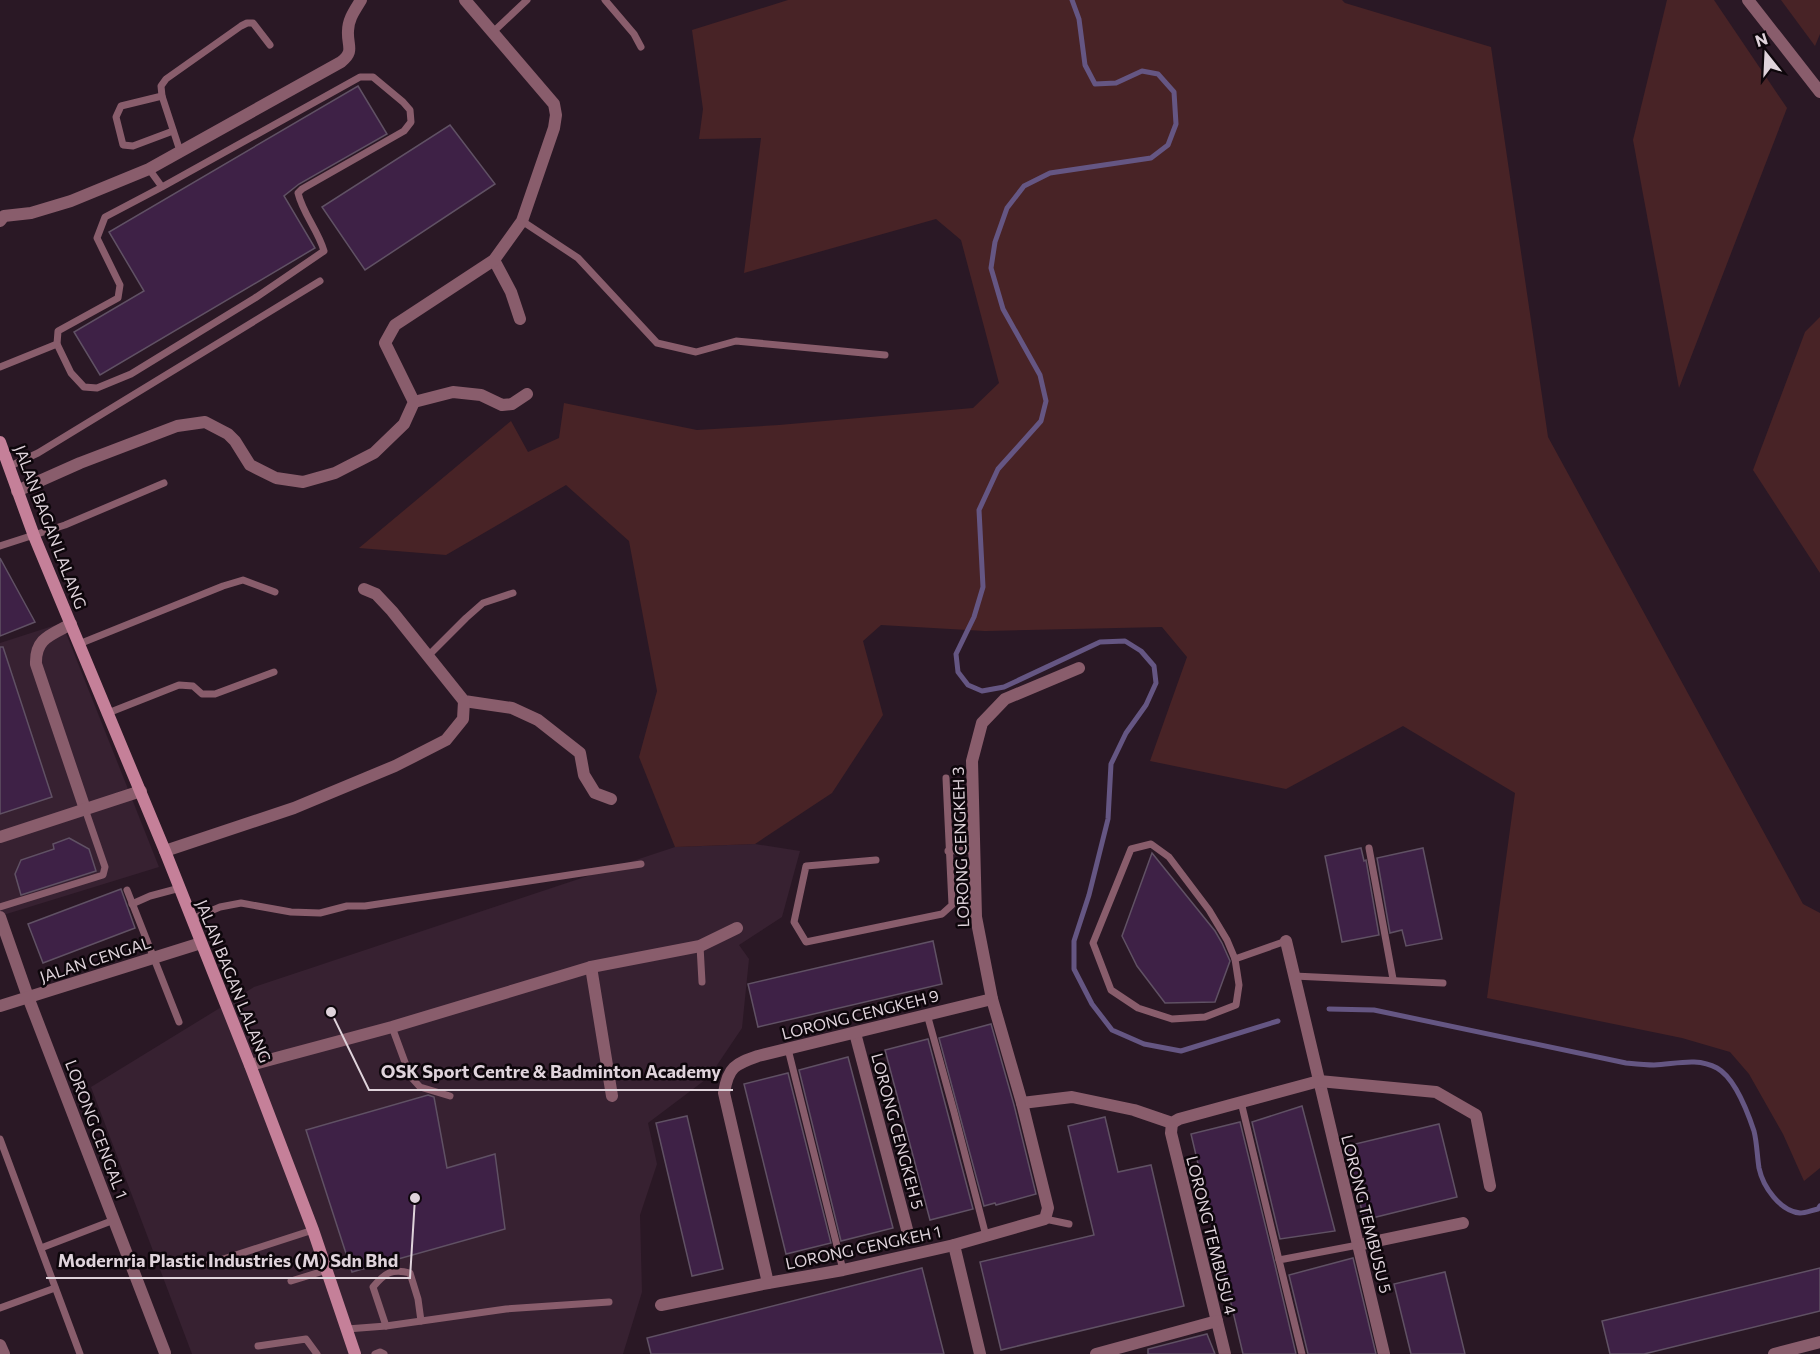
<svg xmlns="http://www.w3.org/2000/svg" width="1820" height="1354" font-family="Commissioner,sans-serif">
<rect width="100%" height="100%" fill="#2a1825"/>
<!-- built -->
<g fill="#372131">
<path d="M 62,623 L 159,867 L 0,916 L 0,643 Z"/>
<path d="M 755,844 L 800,851 L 782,917 L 739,945 L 749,959 L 742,1028 L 709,1077 L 648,1123 L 657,1164 L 640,1215 L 642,1292 L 623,1354 L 192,1354 L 91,1087 L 254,987 L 675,847 Z"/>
</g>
<!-- green -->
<g fill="#482326">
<path d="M 788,0 L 1342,0 L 1345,3 L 1491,47 L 1548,437 L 1803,904 L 1820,913 L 1820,1168 L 1804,1181 L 1783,1134 L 1749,1074 L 1730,1052 L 1682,1038 L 1487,998 L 1515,793 L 1403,726 L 1286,789 L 1150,761 L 1187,657 L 1162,627 L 985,631 L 881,625 L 863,641 L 883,715 L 832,793 L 755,844 L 675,847 L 639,757 L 657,691 L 629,541 L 566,485 L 446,555 L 359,548 L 511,421 L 528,452 L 559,438 L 564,403 L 697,430 L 779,425 L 973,408 L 999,383 L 961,240 L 936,219 L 744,273 L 761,138 L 699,139 L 703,109 L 692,30 Z"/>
<path d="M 1667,0 L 1714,0 L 1787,108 L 1679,388 L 1633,140 Z"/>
<path d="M 1781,0 L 1820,0 L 1820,34 L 1815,46 Z"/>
<path d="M 1820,317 L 1820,573 L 1753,470 L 1805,332 Z"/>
</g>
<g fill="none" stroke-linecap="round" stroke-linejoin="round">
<!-- stream -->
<g stroke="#655683" stroke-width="5">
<path d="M 1072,0 L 1079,19 L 1085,65 L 1095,84 L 1116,83 L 1142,71 L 1158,74 L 1174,92 L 1176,124 L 1168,145 L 1151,158 L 1050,173 L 1024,186 L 1007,208 L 995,242 L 991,268 L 1003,309 L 1040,375 L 1046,401 L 1041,421 L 998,469 L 979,510 L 983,587 L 974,617 L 956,654 L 958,672 L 968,685 L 982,691 L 1004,687 L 1100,642 L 1125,641 L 1141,651 L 1154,666 L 1156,683 L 1146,705 L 1126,733 L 1111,764 L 1108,819 L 1089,895 L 1074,941 L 1074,969 L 1092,1004 L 1112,1030 L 1144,1044 L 1181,1051 L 1278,1021"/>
<path d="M 1329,1009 L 1374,1010 L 1626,1063 C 1636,1064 1645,1065 1654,1065 C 1676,1064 1697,1057 1717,1068 C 1735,1078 1748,1113 1754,1131 C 1757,1143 1757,1155 1759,1168 C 1763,1187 1780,1211 1800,1213 C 1806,1213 1812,1210 1818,1209 L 1820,1206"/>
</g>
</g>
<!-- building -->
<g fill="#3e2146" stroke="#605164" stroke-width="1.5">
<path d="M 358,86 L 387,134 L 299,184 L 284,196 L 315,248 L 100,375 L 74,332 L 144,291 L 109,232 Z"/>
<path d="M 450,125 L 495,184 L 365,270 L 322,207 Z"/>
<path d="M 0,558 L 35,622 L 0,636 Z"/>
<path d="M 0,647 L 3,647 L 52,797 L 0,814 Z"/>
<path d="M 69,838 L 89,849 L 96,871 L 21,895 L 15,874 L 21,860 L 54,849 L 53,844 Z"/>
<path d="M 1361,848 L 1364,861 L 1366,860 L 1379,935 L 1342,942 L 1325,856 Z"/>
<path d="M 1423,848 L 1442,939 L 1406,946 L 1402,930 L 1390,933 L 1377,858 Z"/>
<path d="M 1152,853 L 1215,931 L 1222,943 L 1230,961 L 1215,1002 L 1165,1003 L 1137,966 L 1122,936 Z"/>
<path d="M 121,889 L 135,928 L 43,963 L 28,924 Z"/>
<path d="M 933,941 L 942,984 L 758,1027 L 748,984 Z"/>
<path d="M 991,1024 L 1014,1105 L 1036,1194 L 996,1205 L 995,1203 L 984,1206 L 939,1038 Z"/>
<path d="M 928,1039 L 973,1209 L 930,1220 L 885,1050 Z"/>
<path d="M 848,1057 L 893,1228 L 841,1241 L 799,1070 Z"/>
<path d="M 788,1073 L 831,1243 L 786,1254 L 744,1084 Z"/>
<path d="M 428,1095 L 434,1097 L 447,1168 L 495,1154 L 505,1229 L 352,1272 L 306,1130 Z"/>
<path d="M 1302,1106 L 1335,1231 L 1280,1239 L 1252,1122 Z"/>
<path d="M 687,1116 L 723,1269 L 692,1276 L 656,1123 Z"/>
<path d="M 1105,1117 L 1118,1172 L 1151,1165 L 1184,1306 L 1001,1350 L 980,1262 L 1094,1235 L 1068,1126 Z"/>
<path d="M 1240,1122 L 1274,1261 L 1296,1354 L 1243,1354 L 1191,1134 Z"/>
<path d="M 1439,1124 L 1457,1197 L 1364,1220 L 1347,1146 Z"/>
<path d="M 1353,1258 L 1376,1354 L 1308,1354 L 1289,1275 Z"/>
<path d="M 922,1268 L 944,1354 L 651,1354 L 647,1338 Z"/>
<path d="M 1820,1268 L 1820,1311 L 1644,1354 L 1610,1354 L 1602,1321 Z"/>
<path d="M 1445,1272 L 1465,1354 L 1411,1354 L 1394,1284 Z"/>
<path d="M 1207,1334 L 1215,1354 L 1148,1354 L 1148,1349 Z"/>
</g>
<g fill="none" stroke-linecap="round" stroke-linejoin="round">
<!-- service -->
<g stroke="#895d6c" stroke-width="7">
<path d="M 605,0 L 634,34 L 641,47"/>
<path d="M 492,33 L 527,0"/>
<path d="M 162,96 L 121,106 L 116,117 L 123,145 L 133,146 L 173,131"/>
<path d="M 180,151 L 162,96 L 161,86 L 166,79 L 241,26 L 247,23 L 253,23 L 270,45"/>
<path d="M 149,169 L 162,187 L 360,77 L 373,77 L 403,102 L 410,110 L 411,122 L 404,131 L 302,189 L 298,193 C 303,214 318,230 324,251 L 255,298 L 131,374 L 97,388 L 84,387 L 71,373 L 57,344 L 58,331 L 118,298 L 120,285 L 97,238 L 105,217 L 162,187"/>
<path d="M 522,221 L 578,258 L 657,343 L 696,352 L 736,341 L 885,355"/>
<path d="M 0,367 L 57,344"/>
<path d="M 8,467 L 38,453 L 320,281"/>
<path d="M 0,546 L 65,525 L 164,483"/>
<path d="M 79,644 L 223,586 L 243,580 L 275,592"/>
<path d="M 427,657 L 466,618 L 483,603 L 513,593"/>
<path d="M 108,713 L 179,685 L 193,686 L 202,694 L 215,694 L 274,672"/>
<path d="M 1151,844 L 1169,857 L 1209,910 L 1227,940 L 1235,959 L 1239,985 L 1236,1005 L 1205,1017 L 1172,1019 L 1138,1008 L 1111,990 L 1093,943 L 1131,849 Z"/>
<path d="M 1369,848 L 1393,979"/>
<path d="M 948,851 L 974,850"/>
<path d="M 876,860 L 806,866 L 794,922 L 806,942 L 942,914 L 952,905 L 946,778"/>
<path d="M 127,890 L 179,1022"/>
<path d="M 132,904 L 150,896 L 180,888"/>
<path d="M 0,907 L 103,875 L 105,867 L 85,809"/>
<path d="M 192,919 L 220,907 L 241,903 L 291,912 L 320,913 L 347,906 L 365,906 L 641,864"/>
<path d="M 700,946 L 702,982"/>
<path d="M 1235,959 L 1286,941"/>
<path d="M 1294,976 L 1443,983"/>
<path d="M 927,1014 L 954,1112 L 986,1236"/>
<path d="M 392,1027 L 410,1076 L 420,1087 L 450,1096"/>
<path d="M 788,1049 L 843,1270"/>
<path d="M 1241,1102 L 1279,1260"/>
<path d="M 0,1139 L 80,1354"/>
<path d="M 1045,1219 L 1069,1224"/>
<path d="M 41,1248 L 114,1220"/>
<path d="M 208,1264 L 313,1230"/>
<path d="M 291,1281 L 327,1270"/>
<path d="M 0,1308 L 55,1288"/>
<path d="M 386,1326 L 373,1287 C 385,1273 392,1268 410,1273 L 418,1299 L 421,1321"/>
<path d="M 347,1329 L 386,1326 L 506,1309 L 609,1302"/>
<path d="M 258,1346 L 306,1339 L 317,1354"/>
<path d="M 375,1354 L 380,1352 L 384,1354"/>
<path d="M 1302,1354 L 1279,1260 L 1358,1245"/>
</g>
<!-- minor -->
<g stroke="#895d6c" stroke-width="12">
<path d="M 1748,0 L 1820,92"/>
<path d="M 0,221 L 4,216 L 31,213 L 71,201 L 149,169 L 341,62 C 355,51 347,46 348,31 C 348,19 355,10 361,0"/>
<path d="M 494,260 L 511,292 L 520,319"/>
<path d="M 414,402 L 453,392 L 481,395 L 502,405 L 512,404 L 527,394"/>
<path d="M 17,491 L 80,463 L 177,426 L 205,422 L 228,434 L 235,441 L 250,465 L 276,478 L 303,482 L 335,473 L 374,453 L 404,424 L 414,402 L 385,343 L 395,325 L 494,260 L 522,221 L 554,128 L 556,115 L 554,104 L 465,0"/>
<path d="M 364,589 L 376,594 L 392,611 L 464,701 L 512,708 L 538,720 L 580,753 L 584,775 L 595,793 L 611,799"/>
<path d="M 71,624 C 51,635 35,638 36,664 L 85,809"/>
<path d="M 0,837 L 141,791"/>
<path d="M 165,851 L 294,808 L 395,766 L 446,740 L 463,719 L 464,701"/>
<path d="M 0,917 L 28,997 L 165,1353"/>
<path d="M 1286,941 L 1384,1354"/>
<path d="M 591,967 L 612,1096"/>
<path d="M 0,1006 L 201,943"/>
<path d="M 855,1033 L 909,1237"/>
<path d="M 250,1065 L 392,1027 L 591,967 L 700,946 L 737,928"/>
<path d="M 1022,1103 L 1072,1097 L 1134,1110 L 1172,1123 L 1179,1119 L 1319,1081 L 1436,1092 L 1476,1115 L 1490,1186"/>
<path d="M 1172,1123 L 1171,1133 L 1225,1354"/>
<path d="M 954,1245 L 980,1354"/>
<path d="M 1358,1245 L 1463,1223"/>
<path d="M 768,1283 L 724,1093 C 728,1067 735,1064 758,1056 L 992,999"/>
<path d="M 661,1305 L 768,1283 L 843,1270 L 954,1245 L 1045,1219 L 1048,1208 L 1022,1103 L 992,999 L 976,917 L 972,761 L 982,723 L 1005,699 L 1079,668"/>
<path d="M 0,1345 L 4,1354"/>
<path d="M 1096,1354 L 1217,1321"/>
<path d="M 1774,1354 L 1820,1342"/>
</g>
<!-- secondary -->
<path stroke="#c58099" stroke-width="12" d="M 0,442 L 34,536 L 165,851 L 250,1065 L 313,1230 L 355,1354"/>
</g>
<g text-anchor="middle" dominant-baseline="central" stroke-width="5" stroke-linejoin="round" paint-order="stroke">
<!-- street labels -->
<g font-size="16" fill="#dfd3db" stroke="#0d060b">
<text transform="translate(51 527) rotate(69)">JALAN BAGAN LALANG</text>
<text transform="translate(960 847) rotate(-92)">LORONG CENGKEH 3</text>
<text transform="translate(95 959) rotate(-18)">JALAN CENGAL</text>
<text transform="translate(234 981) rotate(68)">JALAN BAGAN LALANG</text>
<text transform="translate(860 1014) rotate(-14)">LORONG CENGKEH 9</text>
<text transform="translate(97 1129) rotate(69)">LORONG CENGAL 1</text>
<text transform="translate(898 1131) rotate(75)">LORONG CENGKEH 5</text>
<text transform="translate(1367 1214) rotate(76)">LORONG TEMBUSU 5</text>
<text transform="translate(1212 1235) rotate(76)">LORONG TEMBUSU 4</text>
<text transform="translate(863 1247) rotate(-12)">LORONG CENGKEH 1</text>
</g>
</g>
<!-- callouts -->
<path fill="none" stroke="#dfd3db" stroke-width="2" d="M331 1012L369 1090H733M415 1198L410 1278H46"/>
<g fill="#dfd3db" stroke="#0d060b" stroke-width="2">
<circle cx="331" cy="1012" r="6"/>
<circle cx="415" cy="1198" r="6"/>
</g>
<g font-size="18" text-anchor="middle" font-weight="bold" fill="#dfd3db" stroke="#0d060b" stroke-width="5" stroke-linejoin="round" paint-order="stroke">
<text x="551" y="1078">OSK Sport Centre &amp; Badminton Academy</text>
<text x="228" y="1267">Modernria Plastic Industries (M) Sdn Bhd</text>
</g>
<!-- north arrow -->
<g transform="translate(1766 54) rotate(342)" stroke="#0d060b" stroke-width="4.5" paint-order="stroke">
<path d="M0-4.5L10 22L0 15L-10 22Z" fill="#dfd3db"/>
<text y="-9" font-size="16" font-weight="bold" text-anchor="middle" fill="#dfd3db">N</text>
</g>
</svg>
